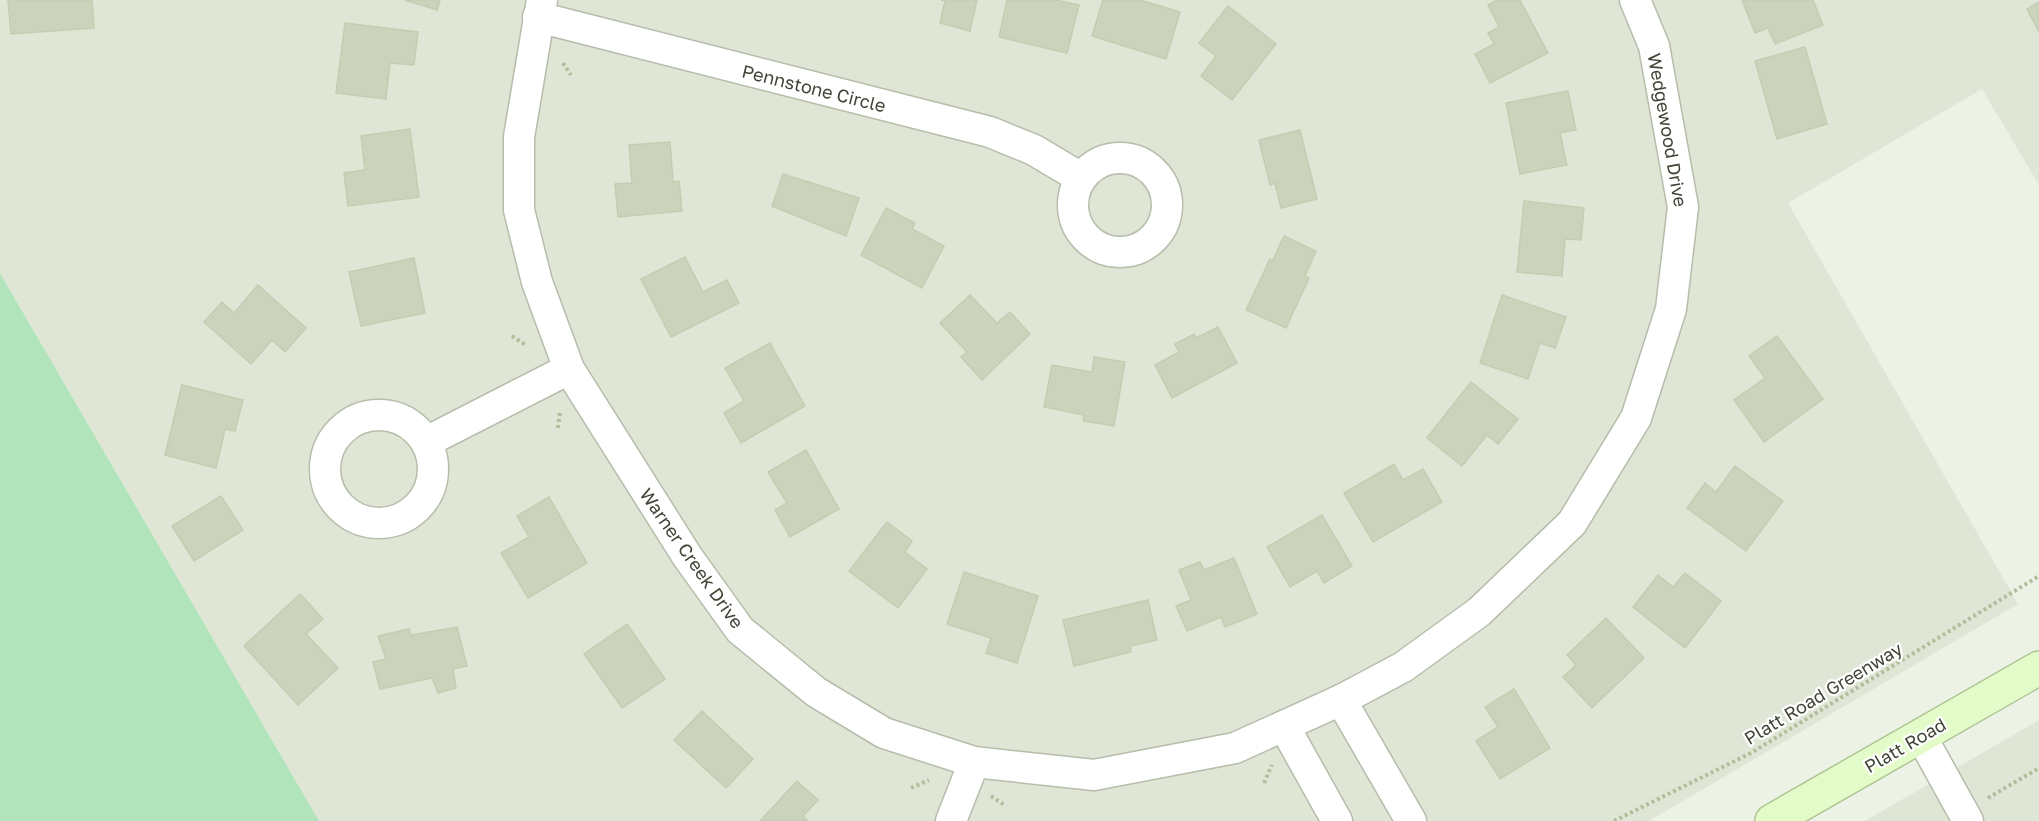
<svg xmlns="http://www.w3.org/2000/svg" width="2039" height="821" font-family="'Golos Text',sans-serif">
<rect width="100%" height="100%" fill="#edf2e7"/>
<!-- residential -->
<g fill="#dfe6d5">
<path d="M 0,0 L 2039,0 L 2039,185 L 1982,89 L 1788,203 L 2018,604 L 1649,821 L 319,821 L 0,273 Z"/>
<path d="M 2039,720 L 2039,821 L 1865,821 Z"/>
</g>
<!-- green -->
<path fill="#b2e4bb" d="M 0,273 L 319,821 L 0,821 Z"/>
<!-- building -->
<g fill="#ccd3bd" stroke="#c4cdb1" stroke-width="1.5">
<path d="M 8,0 L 92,0 L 94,28 L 11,34 Z"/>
<path d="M 405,0 L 440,0 L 437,10 Z"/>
<path d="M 941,0 L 977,0 L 970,31 L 940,23 L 945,1 Z"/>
<path d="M 1007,0 L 1056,0 L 1079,5 L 1067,53 L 999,37 Z"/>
<path d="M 1103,0 L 1140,0 L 1180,12 L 1166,59 L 1092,36 Z"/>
<path d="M 1497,0 L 1520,0 L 1548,53 L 1490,83 L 1475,54 L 1494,44 L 1488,33 L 1499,27 L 1488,5 Z"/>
<path d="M 1742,0 L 1813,0 L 1823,25 L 1775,44 L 1768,28 L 1755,33 Z"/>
<path d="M 2039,2 L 2039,32 L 2027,9 Z"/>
<path d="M 1228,6 L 1276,44 L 1232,100 L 1201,76 L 1216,56 L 1199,43 Z"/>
<path d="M 345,23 L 418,32 L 414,65 L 390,63 L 386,99 L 336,93 Z"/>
<path d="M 1805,47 L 1827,124 L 1777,139 L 1755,61 Z"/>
<path d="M 1568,91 L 1576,130 L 1560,133 L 1567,165 L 1520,174 L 1506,103 Z"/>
<path d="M 410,129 L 419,197 L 348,206 L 344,173 L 365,170 L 361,136 Z"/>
<path d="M 1300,130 L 1317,199 L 1281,208 L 1275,183 L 1270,185 L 1259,140 Z"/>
<path d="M 670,142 L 673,182 L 679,181 L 682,211 L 618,217 L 615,184 L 632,183 L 629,145 Z"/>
<path d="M 783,174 L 859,198 L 846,236 L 772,206 Z"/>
<path d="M 1524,201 L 1584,208 L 1581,240 L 1565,239 L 1562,276 L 1517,272 Z"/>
<path d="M 886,208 L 915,223 L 912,229 L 944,246 L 922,288 L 861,255 Z"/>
<path d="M 1284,236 L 1316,251 L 1305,276 L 1309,278 L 1286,328 L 1246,310 L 1270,259 L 1272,262 Z"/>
<path d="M 685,257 L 703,292 L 727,280 L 739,303 L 671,337 L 641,279 Z"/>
<path d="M 414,258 L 425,313 L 361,326 L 349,272 Z"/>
<path d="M 258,285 L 306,328 L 285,352 L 272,340 L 251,364 L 204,322 L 222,302 L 234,313 Z"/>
<path d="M 970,295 L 997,323 L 1010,312 L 1030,334 L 982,380 L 961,357 L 967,352 L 940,323 Z"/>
<path d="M 1502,295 L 1566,317 L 1555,348 L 1540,343 L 1528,379 L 1480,363 Z"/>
<path d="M 1218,327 L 1237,363 L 1172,398 L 1155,365 L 1179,352 L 1175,344 L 1194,334 L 1196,338 Z"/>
<path d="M 1777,336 L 1823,399 L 1764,442 L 1734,400 L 1765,378 L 1749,356 Z"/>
<path d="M 770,343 L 805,406 L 741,443 L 724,413 L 744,401 L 725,368 Z"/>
<path d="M 1094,357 L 1125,362 L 1114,426 L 1083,421 L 1084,415 L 1044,407 L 1052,365 L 1092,372 Z"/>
<path d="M 1471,382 L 1518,419 L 1498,444 L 1487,435 L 1462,466 L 1427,438 Z"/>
<path d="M 182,385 L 243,400 L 235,431 L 225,429 L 216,468 L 165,455 Z"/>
<path d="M 806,450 L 839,509 L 790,537 L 775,510 L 787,503 L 768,472 Z"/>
<path d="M 1394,464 L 1403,480 L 1423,469 L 1442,502 L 1373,542 L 1344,493 Z"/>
<path d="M 1735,466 L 1783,501 L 1746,551 L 1687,508 L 1705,483 L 1716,492 Z"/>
<path d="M 221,496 L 243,530 L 194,561 L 172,526 Z"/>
<path d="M 549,497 L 587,563 L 528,598 L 501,553 L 529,537 L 517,516 Z"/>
<path d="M 1322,515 L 1352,566 L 1324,583 L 1317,571 L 1290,587 L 1267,547 Z"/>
<path d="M 887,522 L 912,541 L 905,552 L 927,569 L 898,608 L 849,571 Z"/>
<path d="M 1234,558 L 1257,614 L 1225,627 L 1221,617 L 1187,631 L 1176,606 L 1191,600 L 1179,570 L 1200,562 L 1204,570 Z"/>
<path d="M 964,572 L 1038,596 L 1017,663 L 986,653 L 991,638 L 947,624 Z"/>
<path d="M 1685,573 L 1721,601 L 1685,648 L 1633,607 L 1658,575 L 1673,587 Z"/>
<path d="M 300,594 L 323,619 L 306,634 L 338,668 L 298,705 L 244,646 Z"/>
<path d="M 1148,600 L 1157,640 L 1130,646 L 1131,652 L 1074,666 L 1063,620 Z"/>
<path d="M 1606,618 L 1644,658 L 1592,708 L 1563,677 L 1576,665 L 1567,655 Z"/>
<path d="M 627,624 L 665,679 L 622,708 L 584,654 Z"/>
<path d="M 457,627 L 467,666 L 453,669 L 456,688 L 438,693 L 432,678 L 380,689 L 373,662 L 386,659 L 378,636 L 409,629 L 411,635 Z"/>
<path d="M 1514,689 L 1550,748 L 1500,779 L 1476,741 L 1498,727 L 1485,707 Z"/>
<path d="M 702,711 L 753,759 L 726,788 L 674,740 Z"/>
<path d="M 797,781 L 818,800 L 803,816 L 808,821 L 760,821 Z"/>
</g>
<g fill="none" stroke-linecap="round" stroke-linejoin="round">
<!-- minor casing -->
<g stroke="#b6bdaa" stroke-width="33">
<g id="minor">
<path d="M 542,0 L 519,137 L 519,210 L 537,282 L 569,369 L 687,556 L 740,630 L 816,692 L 884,733 L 974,762 L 1094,775 L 1235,748 L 1341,700 L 1403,667 L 1479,612 L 1572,523 L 1636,418 L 1671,309 L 1683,207 L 1654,46 L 1635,0"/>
<path d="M 538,17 L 990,132 L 1034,150 L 1081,178"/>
<circle cx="1120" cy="205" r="47"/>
<circle cx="379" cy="469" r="54"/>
<path d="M 426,442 L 569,369"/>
<path d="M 1341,700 L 1411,821"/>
<path d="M 1284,726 L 1337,821"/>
<path d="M 1921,736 L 1968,821"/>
<path d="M 951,821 L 974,762"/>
</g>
</g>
<!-- secondary casing -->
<g stroke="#aec693" stroke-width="36">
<path id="secondary" d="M 1772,821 L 2039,668"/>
</g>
<!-- path -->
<g stroke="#b1be9c" stroke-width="4" stroke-dasharray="3 3" stroke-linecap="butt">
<path d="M 563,63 L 571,75"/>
<path d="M 512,336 L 527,346"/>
<path d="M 558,428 L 560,412"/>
<path d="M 1264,783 L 1272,765"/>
<path d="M 911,788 L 929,780"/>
<path d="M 991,796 L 1006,806"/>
<path d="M 1988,798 L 2039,768"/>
<path d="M 1614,821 L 1751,753 L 2039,576"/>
</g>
<!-- minor -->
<use href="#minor" stroke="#fff" stroke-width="30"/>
<!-- secondary -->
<use href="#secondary" stroke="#e2fbc8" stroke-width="33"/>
</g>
<g text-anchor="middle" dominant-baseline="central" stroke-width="4.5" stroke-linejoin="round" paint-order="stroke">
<!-- street labels -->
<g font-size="18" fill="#404536" stroke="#fff">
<text transform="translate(814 88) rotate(14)">Pennstone Circle</text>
<text transform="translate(1668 130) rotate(80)">Wedgewood Drive</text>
<text transform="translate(692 558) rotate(55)">Warner Creek Drive</text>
<text transform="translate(1823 693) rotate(-31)">Platt Road Greenway</text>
<text transform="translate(1905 745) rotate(-30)">Platt Road</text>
</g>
</g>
</svg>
